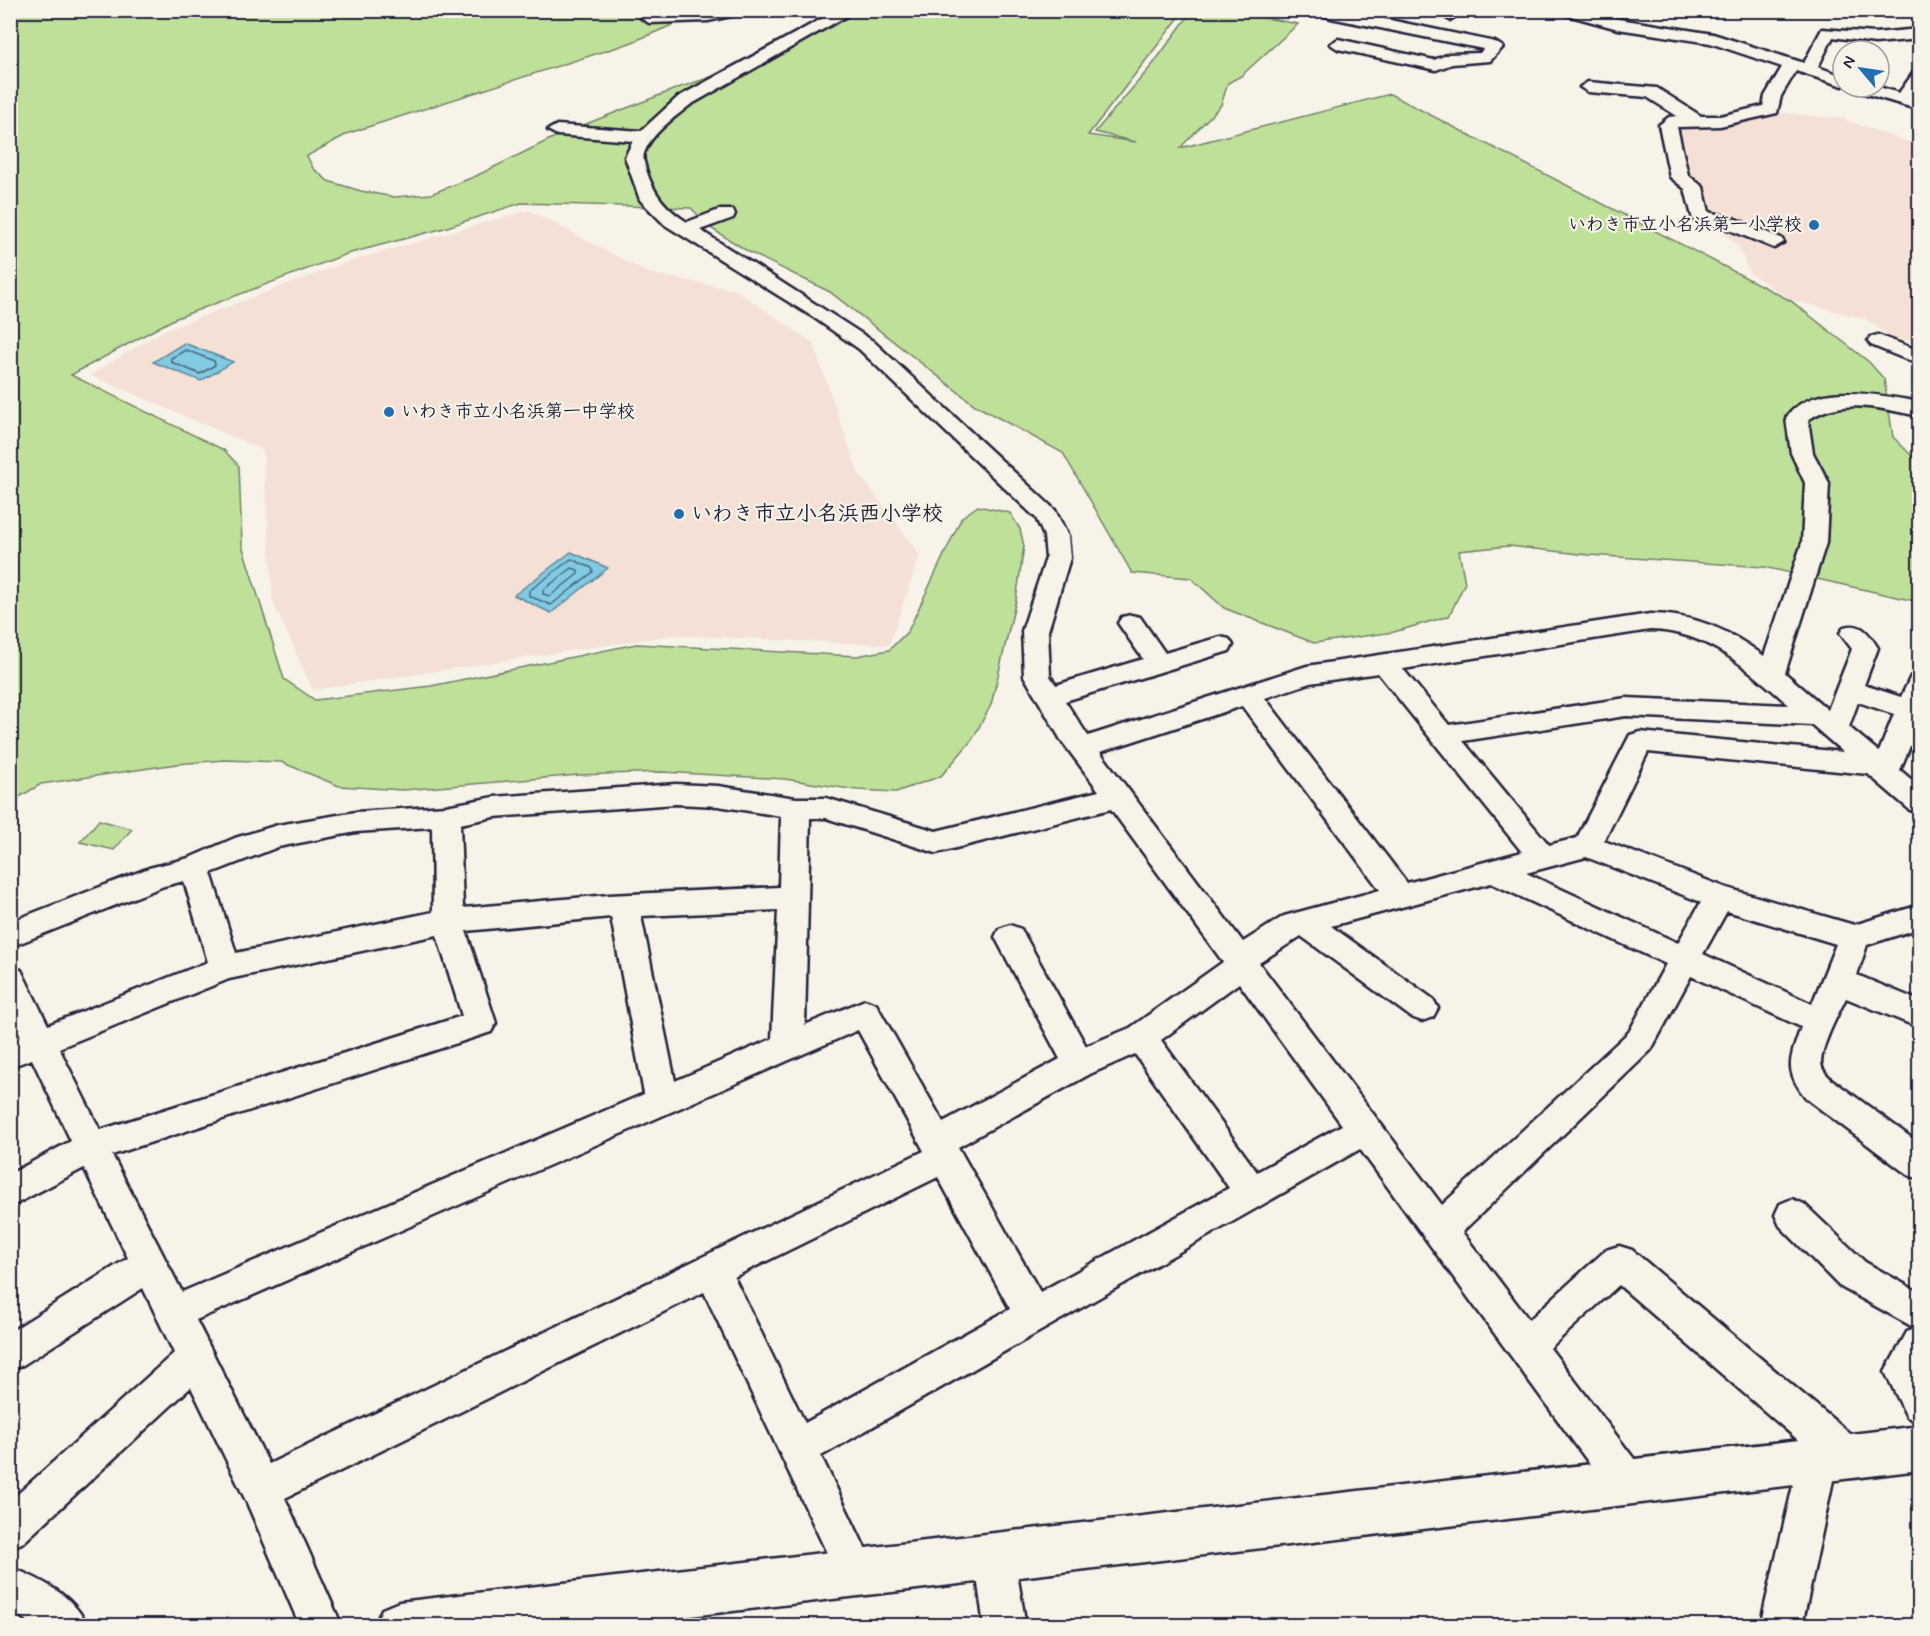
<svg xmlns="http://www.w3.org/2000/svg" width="1930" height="1636" font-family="Mynerve,'Klee One',sans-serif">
<rect width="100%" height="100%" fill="#f7f3e8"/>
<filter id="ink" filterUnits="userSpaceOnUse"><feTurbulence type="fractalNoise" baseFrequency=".0167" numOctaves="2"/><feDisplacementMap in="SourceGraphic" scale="12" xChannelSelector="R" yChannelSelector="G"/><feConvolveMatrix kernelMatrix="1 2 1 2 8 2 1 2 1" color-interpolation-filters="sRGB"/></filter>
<g filter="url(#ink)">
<!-- built -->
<g fill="#f4e0d4">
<path d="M 1777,112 L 1843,119 L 1919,146 L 1919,341 L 1892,338 L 1866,319 L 1792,300 L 1750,273 L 1738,246 L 1720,229 L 1698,221 L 1689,214 L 1679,127 Z"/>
<path d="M 529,210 L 648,273 L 735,290 L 813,343 L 858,472 L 920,555 L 889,645 L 673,635 L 313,690 L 273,602 L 263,450 L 90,375 L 163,331 L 347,262 Z"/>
</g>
<!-- green -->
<g fill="#bfe099" stroke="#70816a" stroke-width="1.5">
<path d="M 10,11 L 705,11 L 630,43 L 349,133 L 307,156 L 313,168 L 328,181 L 361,191 L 394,197 L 431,194 L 476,176 L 563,133 L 678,88 L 720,74 L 860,11 L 1184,11 L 1088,135 L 1136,142 L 1095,132 L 1153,64 L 1192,11 L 1227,11 L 1298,24 L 1241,76 L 1228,83 L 1221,105 L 1180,148 L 1390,94 L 1791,301 L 1869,362 L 1884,379 L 1893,437 L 1919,463 L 1919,602 L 1764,567 L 1589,555 L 1509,546 L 1459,551 L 1465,583 L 1449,616 L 1394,632 L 1314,643 L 1224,608 L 1191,578 L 1132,573 L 1063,453 L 975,405 L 830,292 L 749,252 L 712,229 L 691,208 L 521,203 L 441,229 L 347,254 L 174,319 L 71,375 L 224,450 L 239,466 L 242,545 L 284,679 L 315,700 L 431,686 L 636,644 L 857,656 L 889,650 L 908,631 L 962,517 L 978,506 L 1010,513 L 1020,529 L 1024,546 L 1016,600 L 991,705 L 972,740 L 941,776 L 896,792 L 857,790 L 785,779 L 663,772 L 579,775 L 403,790 L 339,786 L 281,762 L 224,760 L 177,764 L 41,784 L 11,802 Z"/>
<path d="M 99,820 L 132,829 L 114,850 L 80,842 Z"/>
</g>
<!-- water -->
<g fill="#81cbe2" stroke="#5b879f" stroke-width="1.5">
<path d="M 184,343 L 233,362 L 201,381 L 153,362 Z"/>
<path d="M 571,552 L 608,568 L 551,613 L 514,595 Z"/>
</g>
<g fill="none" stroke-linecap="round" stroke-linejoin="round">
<!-- shore -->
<g stroke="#48667e" stroke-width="1.5">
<path d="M 186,350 L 214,361 L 215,365 L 200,374 L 171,362 L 171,358 Z"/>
<path d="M 571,559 L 592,568 L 593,572 L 551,605 L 529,596 L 529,591 Z"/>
<path d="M 572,568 L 578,570 L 578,574 L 550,596 L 543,594 L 543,590 Z"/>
</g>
<!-- minor casing -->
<g stroke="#22223b" stroke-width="5">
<g id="minor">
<path d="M 746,10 L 745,13 L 708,21 L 649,23 L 641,18 L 649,13 Z"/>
<path d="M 838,10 L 857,10 L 690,105 C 675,117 652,133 645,151 C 642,157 644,162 646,169 C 653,193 665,208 687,222 L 719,210 L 733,210 L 735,214 L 733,218 L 700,230 L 873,341 L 1055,510 L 1068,536 L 1070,558 L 1048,631 L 1050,676 L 1056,685 L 1143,659 L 1118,623 L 1122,617 L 1131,615 L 1140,617 L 1165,653 L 1220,637 L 1229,639 L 1233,645 L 1229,651 L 1065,701 L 1088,736 L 1307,666 L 1650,614 C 1694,614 1729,630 1764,656 L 1802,543 L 1805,483 L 1791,453 L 1786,418 C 1813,379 1881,396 1920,402 L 1920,416 C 1883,409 1841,396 1808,420 L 1813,453 L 1829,483 L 1826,543 L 1785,673 L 1828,710 L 1852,649 L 1840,633 L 1844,627 C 1862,622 1869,634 1878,648 L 1864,685 L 1901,697 L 1911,676 L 1920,673 L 1920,722 L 1900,770 L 1920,787 L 1920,813 L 1910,810 L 1868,774 L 1648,752 L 1604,841 L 1727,888 L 1854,925 L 1920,905 L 1920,928 L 1867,945 L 1857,975 L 1920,1001 L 1920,1028 L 1846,998 C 1838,1014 1822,1044 1821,1062 C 1821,1069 1826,1074 1831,1079 L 1920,1144 L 1920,1179 L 1908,1175 L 1807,1099 C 1783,1070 1790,1060 1801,1027 L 1691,976 L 1651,1050 L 1462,1232 L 1529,1320 L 1606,1250 L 1619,1246 L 1632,1250 L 1861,1443 L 1866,1457 L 1861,1471 L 1847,1476 L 1835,1471 L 1802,1626 L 1760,1626 L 1799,1460 L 1805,1446 L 1619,1285 L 1550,1348 L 1641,1468 L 1647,1482 L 1641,1496 L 1627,1502 L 1613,1496 L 1360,1149 L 821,1456 L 877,1573 L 871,1587 L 857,1593 L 843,1587 L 704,1292 L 285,1498 L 342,1626 L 300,1626 L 247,1503 L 191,1387 L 24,1542 L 10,1548 L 10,1501 L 174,1353 L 143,1288 L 23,1365 L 10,1370 L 10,1332 L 128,1258 L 84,1168 L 10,1207 L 10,1174 L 71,1141 L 32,1059 L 10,1067 L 10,1040 L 21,1036 L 10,1013 L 10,967 L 21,970 L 48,1025 L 208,962 L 184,881 L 164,886 L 10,947 L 10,922 L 149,868 L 189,858 L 235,838 L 278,825 L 356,812 L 446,806 L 494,797 L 676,784 L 718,786 L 796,798 L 826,798 L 936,831 L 1099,791 L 1061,740 L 1024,676 L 1022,631 L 1046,558 L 1044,536 L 1036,518 L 859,349 L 813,317 L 665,225 L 640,200 L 625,157 L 633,141 L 557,135 L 548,130 L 557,125 L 641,131 L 678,97 ZM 1650,630 C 1708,631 1748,669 1789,705 L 1626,698 L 1449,725 L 1403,669 ZM 1378,673 L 1522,852 L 1407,883 L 1265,698 L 1310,683 ZM 1858,702 L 1894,714 L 1879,752 L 1849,727 ZM 1242,706 L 1380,890 L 1284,916 L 1243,942 L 1100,752 ZM 1626,716 L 1812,725 L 1843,752 L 1640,732 L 1630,735 L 1577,838 L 1549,845 L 1463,741 ZM 676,804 L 718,806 L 781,816 L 779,887 L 609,895 L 463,908 L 460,824 L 494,817 ZM 1111,809 L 1223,962 L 1130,1028 L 1086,1046 L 1021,929 L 1010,925 L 999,929 L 995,937 L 1060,1059 L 943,1122 L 876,1004 L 865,1000 L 805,1025 L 810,818 L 826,818 L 936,853 ZM 432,827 L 433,912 L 236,953 L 211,873 L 278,847 L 356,832 ZM 1586,857 L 1701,902 L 1678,943 L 1526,873 ZM 1491,883 L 1666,964 L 1629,1032 L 1442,1205 L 1259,963 L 1301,936 L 1411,1017 L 1422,1021 L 1433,1017 L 1438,1008 L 1433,999 L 1331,926 ZM 778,910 L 772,1039 L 675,1081 L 641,916 ZM 1727,911 L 1836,944 L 1812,1004 L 1703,954 ZM 611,917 L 644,1094 L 182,1292 L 112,1155 L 491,1032 L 496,1023 L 466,931 ZM 437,935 L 462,1016 L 100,1130 L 59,1048 L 229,979 ZM 1239,983 L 1342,1125 L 1257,1172 L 1161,1040 ZM 858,1030 L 924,1151 L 269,1464 L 196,1320 ZM 1135,1054 L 1229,1188 L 1040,1292 L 958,1147 L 1090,1074 ZM 938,1177 L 1010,1309 L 805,1423 L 734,1277 Z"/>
<path d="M 1324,10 L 1342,10 L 1495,42 L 1503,47 L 1490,61 L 1452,64 L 1436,70 L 1338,49 L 1330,44 L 1338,39 L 1434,60 L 1449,54 L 1480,53 L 1483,49 L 1331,18 L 1325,16 Z"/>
<path d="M 1433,10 L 1453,10 L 1458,15 L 1450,20 Z"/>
<path d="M 1559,10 L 1586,10 L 1619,19 L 1713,34 L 1804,63 L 1822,29 L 1875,33 L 1920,29 L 1920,39 L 1875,43 L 1833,37 L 1818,67 L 1843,76 L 1843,86 L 1796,71 L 1781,96 L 1777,113 L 1720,126 L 1677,127 L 1688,175 L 1703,187 L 1709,212 L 1733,218 L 1781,238 L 1784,242 L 1774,248 L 1720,226 L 1693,220 L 1685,189 L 1670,177 L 1659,125 L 1669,117 L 1677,116 L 1647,97 L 1588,92 L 1580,87 L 1588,82 L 1657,88 L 1701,116 L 1720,116 L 1763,106 L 1765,96 L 1782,67 L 1710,43 L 1618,29 L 1560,13 Z"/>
<path d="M 1920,71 L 1920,89 L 1913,97 L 1920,99 L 1920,110 L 1857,91 L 1855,87 L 1879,87 L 1899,93 L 1914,72 Z"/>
<path d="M 1878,335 L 1920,351 L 1920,365 L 1871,345 L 1868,341 L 1871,337 Z"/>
<path d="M 1792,1199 L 1804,1204 L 1865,1262 L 1920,1293 L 1920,1422 L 1907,1417 L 1885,1372 L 1907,1332 L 1915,1328 L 1839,1286 L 1780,1226 L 1775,1215 L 1780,1204 Z"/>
<path d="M 994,1536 L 1008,1542 L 1014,1556 L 1026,1626 L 984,1626 L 974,1556 L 980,1542 Z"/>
<path d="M 10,1567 C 40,1579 74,1595 87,1626 L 35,1626 L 10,1610 Z"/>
</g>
</g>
<!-- tertiary casing -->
<g stroke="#22223b" stroke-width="5">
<path id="tertiary" d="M 1920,1426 L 1920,1470 L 606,1626 L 375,1626 L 382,1609 L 399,1602 Z"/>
</g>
<!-- minor -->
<use href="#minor" fill="#f7f3e8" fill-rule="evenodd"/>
<!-- tertiary -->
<use href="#tertiary" fill="#f7f3e8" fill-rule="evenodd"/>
</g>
</g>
<!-- markers -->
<g fill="#1f6fb2" stroke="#f7f3e8" stroke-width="2">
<circle cx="1814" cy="225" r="6"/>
<circle cx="389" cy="412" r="6"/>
<circle cx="679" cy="514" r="6"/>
</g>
<g text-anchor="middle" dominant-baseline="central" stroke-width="4.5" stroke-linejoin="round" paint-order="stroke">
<!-- far-poi labels -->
<g font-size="18" font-weight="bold" fill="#22223b" stroke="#f7f3e8" text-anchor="end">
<text x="1802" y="225">いわき市立小名浜第一小学校</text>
<text x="401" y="412" text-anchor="start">いわき市立小名浜第一中学校</text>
</g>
<!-- poi labels -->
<g font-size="21" font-weight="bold" fill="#22223b" stroke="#f7f3e8" text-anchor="start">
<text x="691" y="514">いわき市立小名浜西小学校</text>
</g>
</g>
<!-- margin -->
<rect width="1930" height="1636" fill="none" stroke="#f7f3e8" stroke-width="36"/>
<rect x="18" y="18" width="1894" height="1600" fill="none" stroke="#22223b" stroke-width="2" filter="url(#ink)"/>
<!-- north arrow -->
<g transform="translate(1861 69) rotate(299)"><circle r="28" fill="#f7f3e8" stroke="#a29fa3" stroke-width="1.5"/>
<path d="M0-4.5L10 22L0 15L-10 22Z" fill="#1f6fb2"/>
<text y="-9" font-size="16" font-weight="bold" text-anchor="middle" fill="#22223b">N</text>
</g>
</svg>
